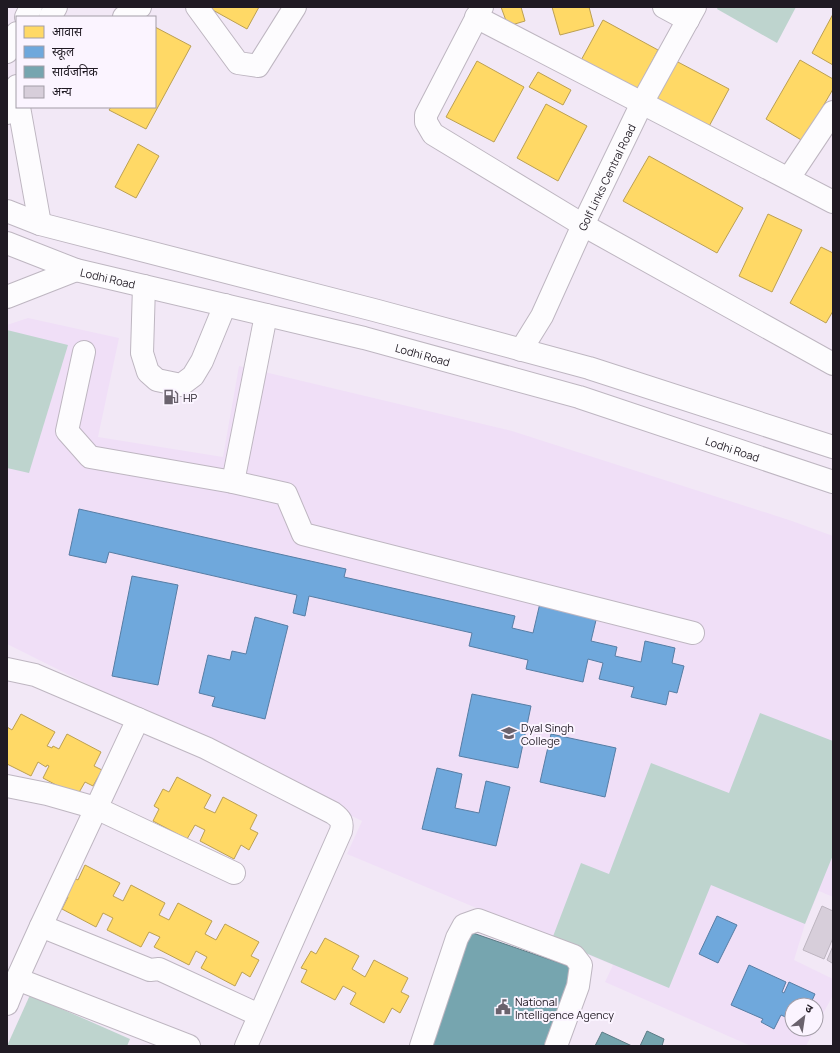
<svg xmlns="http://www.w3.org/2000/svg" width="840" height="1053" font-family="Manrope,'Noto Sans Devanagari',sans-serif">
<rect width="100%" height="100%" fill="#f2e8f6"/>
<!-- built -->
<path fill="#f0dff7" d="M 28,318 L 119,338 L 98,437 L 223,457 L 239,366 L 512,431 L 792,521 L 833,536 L 833,897 L 819,891 L 805,924 L 794,960 L 833,979 L 833,995 L 816,1027 L 816,1005 L 792,1005 L 792,1029 L 815,1029 L 806,1046 L 751,1046 L 605,982 L 613,965 L 347,854 L 362,821 L 7,644 L 7,325 Z"/>
<!-- green -->
<g fill="#bed4ce">
<path d="M 718,7 L 796,7 L 777,43 L 717,9 Z"/>
<path d="M 7,330 L 68,345 L 29,473 L 7,468 Z"/>
<path d="M 760,713 L 833,741 L 833,855 L 805,924 L 711,885 L 669,988 L 552,939 L 581,863 L 609,874 L 651,763 L 729,793 Z"/>
<path d="M 30,995 L 130,1039 L 127,1046 L 7,1046 Z"/>
</g>
<!-- homes -->
<g fill="#ffd966" stroke="#bca052">
<path d="M 213,7 L 259,7 L 247,29 L 211,9 Z"/>
<path d="M 501,7 L 521,7 L 525,21 L 508,26 Z"/>
<path d="M 552,7 L 589,7 L 594,26 L 560,35 Z"/>
<path d="M 833,14 L 833,65 L 812,53 Z"/>
<path d="M 603,20 L 658,50 L 635,94 L 579,64 Z"/>
<path d="M 155,27 L 191,46 L 146,129 L 109,110 L 111,107 L 155,107 Z"/>
<path d="M 800,60 L 833,79 L 833,89 L 803,141 L 766,119 Z"/>
<path d="M 477,61 L 524,87 L 494,142 L 446,117 Z"/>
<path d="M 676,61 L 729,89 L 706,132 L 653,104 Z"/>
<path d="M 538,72 L 571,90 L 563,105 L 529,87 Z"/>
<path d="M 546,104 L 587,126 L 558,181 L 517,158 Z"/>
<path d="M 138,144 L 159,156 L 136,198 L 115,187 Z"/>
<path d="M 649,156 L 743,208 L 717,253 L 623,201 Z"/>
<path d="M 768,214 L 802,230 L 772,292 L 739,276 Z"/>
<path d="M 821,247 L 833,253 L 833,311 L 826,323 L 790,303 Z"/>
<path d="M 21,714 L 55,732 L 47,746 L 52,748 L 53,746 L 59,749 L 67,734 L 101,752 L 94,766 L 102,770 L 93,786 L 85,782 L 77,796 L 43,778 L 49,766 L 47,765 L 46,767 L 38,762 L 31,776 L 7,764 L 7,727 L 12,730 Z"/>
<path d="M 177,777 L 211,795 L 204,808 L 215,813 L 223,797 L 257,815 L 250,829 L 258,833 L 249,850 L 241,845 L 234,859 L 200,841 L 205,830 L 195,825 L 187,839 L 153,821 L 159,809 L 154,806 L 163,789 L 169,792 Z"/>
<path d="M 85,865 L 120,883 L 113,896 L 123,901 L 131,885 L 165,903 L 159,915 L 169,920 L 178,903 L 212,921 L 205,934 L 216,940 L 225,924 L 259,942 L 251,956 L 259,960 L 250,977 L 242,972 L 235,986 L 201,968 L 207,957 L 196,951 L 189,965 L 154,947 L 160,937 L 149,932 L 141,947 L 107,930 L 113,918 L 103,913 L 96,927 L 62,909 L 68,897 L 63,894 L 72,877 L 78,880 Z"/>
<path d="M 325,938 L 359,956 L 352,969 L 365,977 L 374,960 L 408,978 L 401,992 L 409,996 L 400,1013 L 392,1008 L 384,1023 L 350,1004 L 356,993 L 343,986 L 335,1000 L 301,982 L 307,970 L 301,968 L 311,951 L 316,954 Z"/>
</g>
<!-- schools -->
<g fill="#6fa8dc" stroke="#577da4">
<path d="M 79,509 L 346,569 L 344,577 L 515,616 L 512,628 L 533,633 L 540,603 L 597,616 L 591,641 L 617,647 L 615,656 L 641,662 L 645,641 L 675,648 L 672,663 L 684,666 L 677,693 L 669,691 L 666,705 L 631,697 L 634,687 L 599,679 L 603,663 L 588,659 L 583,682 L 526,669 L 528,660 L 469,646 L 472,633 L 309,596 L 305,616 L 293,613 L 297,595 L 109,552 L 106,563 L 69,555 Z"/>
<path d="M 132,576 L 178,585 L 158,685 L 112,676 Z"/>
<path d="M 255,617 L 288,626 L 265,719 L 212,706 L 215,697 L 199,693 L 208,655 L 230,660 L 232,651 L 246,654 Z"/>
<path d="M 472,694 L 531,706 L 518,768 L 459,756 Z"/>
<path d="M 551,734 L 616,748 L 605,797 L 540,782 Z"/>
<path d="M 437,768 L 462,774 L 455,808 L 479,813 L 486,781 L 510,787 L 496,846 L 422,829 Z"/>
<path d="M 717,916 L 737,925 L 718,963 L 699,954 Z"/>
<path d="M 749,965 L 786,982 L 782,992 L 784,993 L 789,982 L 815,994 L 810,1005 L 792,1005 L 792,1020 L 781,1015 L 774,1029 L 761,1022 L 763,1019 L 731,1005 Z"/>
</g>
<!-- public -->
<g fill="#76a5af" stroke="#5c7b85">
<path d="M 470,932 L 577,969 L 549,1046 L 430,1046 Z"/>
<path d="M 647,1031 L 664,1039 L 662,1046 L 640,1046 Z"/>
<path d="M 602,1032 L 632,1046 L 595,1046 Z"/>
</g>
<!-- building -->
<g fill="#d7ceda" stroke="#bdb5c0">
<path d="M 822,906 L 833,911 L 833,938 L 824,959 L 803,950 Z"/>
<path d="M 833,946 L 833,961 L 832,963 L 827,960 Z"/>
</g>
<g fill="none" stroke-linecap="round" stroke-linejoin="round">
<!-- minor casing -->
<g stroke="#beb6c1" stroke-width="24">
<g id="minor">
<path d="M 197,7 L 238,63 L 258,66 L 295,7"/>
<path d="M 482,7 L 426,115 L 426,122 L 433,134 L 583,225 L 833,364"/>
<path d="M 664,7 L 688,20"/>
<path d="M 124,17 L 140,7"/>
<path d="M 476,17 L 833,202"/>
<path d="M 789,178 L 833,112"/>
<path d="M 144,286 L 142,353 L 148,372 L 157,380 L 181,385 L 193,376 L 202,361 L 225,305"/>
<path id="s1" d="M 521,350 L 542,316 L 583,225 L 642,103 L 695,7"/>
<path d="M 84,352 L 67,431 L 90,457 L 233,482 L 286,494 L 303,534 L 693,633"/>
<path d="M 233,482 L 266,315"/>
<path d="M 7,669 L 35,675 L 206,748 L 333,813 C 341,819 343,822 341,831 L 246,1046"/>
<path d="M 7,786 L 47,794 L 96,808 L 234,873"/>
<path d="M 41,926 L 150,970 L 159,969 L 259,1015"/>
<path d="M 17,979 L 189,1046"/>
<path d="M 7,1004 L 17,979 L 41,926 L 138,719"/>
<path d="M 421,1046 L 457,938 L 464,925 L 478,920 L 574,956 L 581,965 L 578,986 L 556,1046"/>
</g>
</g>
<!-- major casing -->
<g stroke="#beb6c1" stroke-width="24">
<g id="major">
<path d="M 26,17 L 31,7"/>
<path d="M 50,17 L 56,7"/>
<path d="M 7,52 L 17,33"/>
<path d="M 19,107 L 40,224"/>
<path d="M 7,113 L 17,86"/>
<path d="M 7,211 L 40,224 L 374,310 L 589,368 L 833,447"/>
<path id="s2" d="M 7,243 L 76,270 L 364,338 L 579,397 L 833,482"/>
<path d="M 7,297 L 76,270"/>
</g>
</g>
<!-- minor -->
<use href="#minor" stroke="#fdfcfe" stroke-width="22"/>
<!-- major -->
<use href="#major" stroke="#fdfcfe" stroke-width="22"/>
</g>
<!-- icons -->
<defs>
<g id="fuel-bare" transform="scale(1.2)"><path d="M-5.5-6h7V0h2V4h1.3V-2.5L3-4.5l.8-.8L6-3V5H2.5V1h-1V6h-7ZM-4.2-4.7v3.2H.2V-4.7Z" fill="#6a626d" stroke="#fbf4ff" stroke-width="2.5" paint-order="stroke"/></g>
<g id="university-bare" transform="scale(1.2)"><path d="M0-5L7-2L0 1L-7-2ZM-4 1L0 2.5L4 1V4Q0 6-4 4Z" fill="#6a626d" stroke="#fbf4ff" stroke-width="2.5" paint-order="stroke"/></g>
<g id="civic-bare" transform="scale(1.2)"><path d="M-.6-6.5H3V-4.5H.6V-3L4-1V1h2V6H-6V1h2V-1L-.6-3ZM-1.2 2.5V6h2.4V2.5Z" fill="#6a626d" stroke="#fbf4ff" stroke-width="2.5" paint-order="stroke"/></g>
</defs>
<g fill-rule="evenodd">
<use href="#fuel-bare" x="171" y="397"/>
<use href="#university-bare" x="509" y="733"/>
<use href="#civic-bare" x="503" y="1007"/>
</g>
<g text-anchor="middle" dominant-baseline="central" stroke-width="4" stroke-linejoin="round" paint-order="stroke">
<!-- street labels -->
<g font-size="11" fill="#201a23" stroke="#fbf4ff">
<text stroke="none"><textPath href="#s1" startOffset="193">Golf Links Central Road</textPath></text>
<text stroke="none"><textPath href="#s2" startOffset="107">Lodhi Road</textPath></text>
<text stroke="none"><textPath href="#s2" startOffset="431">Lodhi Road</textPath></text>
<text stroke="none"><textPath href="#s2" startOffset="755">Lodhi Road</textPath></text>
</g>
<!-- poi labels -->
<g font-size="11" fill="#201a23" stroke="#fbf4ff" text-anchor="start">
<text x="183" y="397">HP</text>
<text x="521" y="727">Dyal Singh<tspan x="521" dy="13">College</tspan></text>
<text x="515" y="1001">National<tspan x="515" dy="13">Intelligence Agency</tspan></text>
</g>
</g>
<!-- border -->
<rect width="840" height="1053" fill="none" stroke="#201a23" stroke-width="16"/>
<!-- legend -->
<rect x="16" y="16" width="140" height="92" fill="#fbf4ff" stroke="#a39da7"/>
<rect x="24" y="26" width="20" height="12" fill="#ffd966" stroke="#a39da7"/>
<text x="52" y="36" font-size="12" fill="#201a23">आवास</text>
<rect x="24" y="46" width="20" height="12" fill="#6fa8dc" stroke="#a39da7"/>
<text x="52" y="56" font-size="12" fill="#201a23">स्कूल</text>
<rect x="24" y="66" width="20" height="12" fill="#76a5af" stroke="#a39da7"/>
<text x="52" y="76" font-size="12" fill="#201a23">सार्वजनिक</text>
<rect x="24" y="86" width="20" height="12" fill="#d7ceda" stroke="#a39da7"/>
<text x="52" y="96" font-size="12" fill="#201a23">अन्य</text>
<!-- north arrow -->
<g transform="translate(804 1017) rotate(30)"><circle r="19" fill="#fbf4ff" stroke="#a39da7"/>
<path d="M0-3L7 15L0 10L-7 15Z" fill="#6a626d"/>
<text y="-6" font-size="11" font-weight="bold" text-anchor="middle" fill="#201a23">उ</text>
</g>
</svg>
